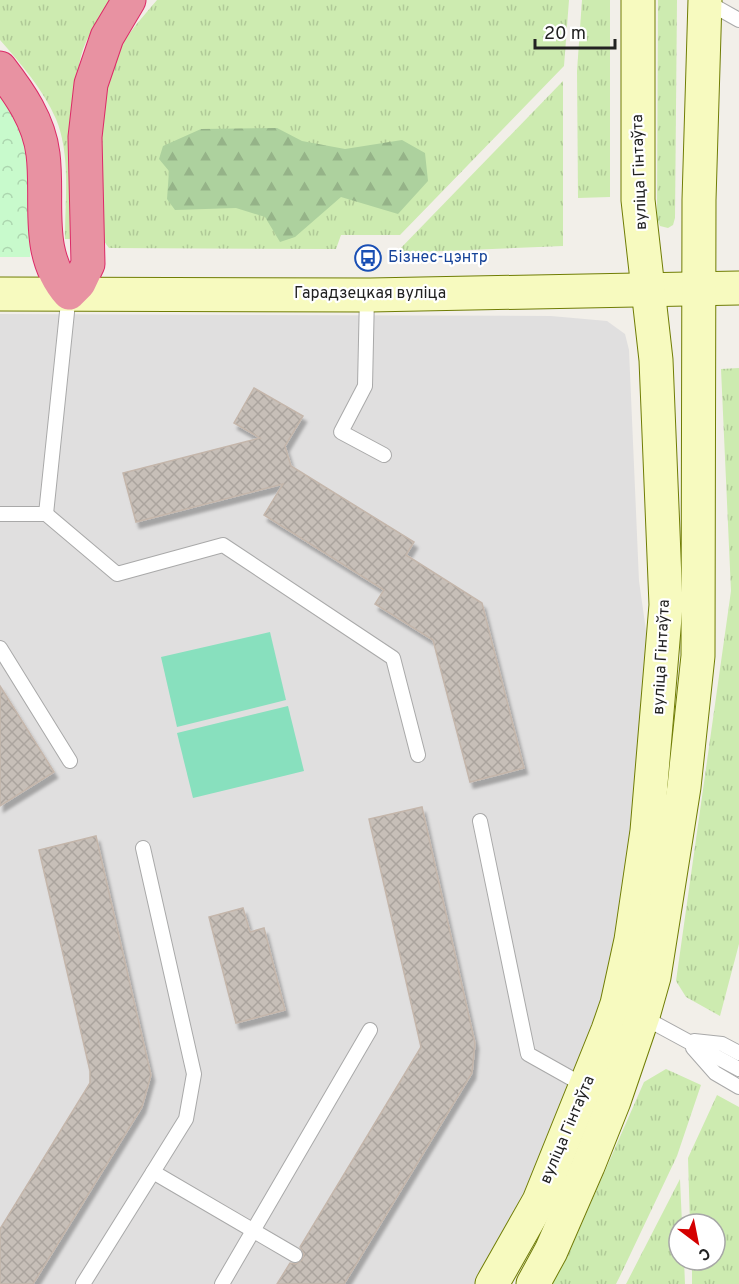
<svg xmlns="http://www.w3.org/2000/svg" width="739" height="1284" font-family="Overpass,sans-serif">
<defs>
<pattern id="grass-tufts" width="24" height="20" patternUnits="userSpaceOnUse" patternTransform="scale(1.5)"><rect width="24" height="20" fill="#cdebb0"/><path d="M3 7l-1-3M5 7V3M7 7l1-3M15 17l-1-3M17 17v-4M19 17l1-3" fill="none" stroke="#b0c997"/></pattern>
<pattern id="forest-firs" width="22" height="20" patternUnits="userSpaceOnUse" patternTransform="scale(1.5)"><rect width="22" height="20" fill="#add19e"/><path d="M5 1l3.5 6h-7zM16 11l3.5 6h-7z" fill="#95b388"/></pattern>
<pattern id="park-crowns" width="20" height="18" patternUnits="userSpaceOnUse" patternTransform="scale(1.5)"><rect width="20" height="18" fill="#c8facc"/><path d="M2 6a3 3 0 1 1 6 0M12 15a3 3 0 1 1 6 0" fill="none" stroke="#acd6af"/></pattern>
<pattern id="building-cross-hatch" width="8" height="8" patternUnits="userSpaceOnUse" patternTransform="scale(1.5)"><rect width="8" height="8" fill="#c7bfb8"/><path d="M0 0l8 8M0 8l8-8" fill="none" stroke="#aba49e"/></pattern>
<filter id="shadow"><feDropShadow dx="3.5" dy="6" stdDeviation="1.5" flood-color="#0004"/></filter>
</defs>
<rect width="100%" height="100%" fill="#f2efe9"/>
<!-- residential -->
<path fill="#e0dfdf" d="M 0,314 L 551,316 L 607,321 L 625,334 L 629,350 L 639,581 L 650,659 L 625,881 L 603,1001 L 554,1127 L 511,1226 L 477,1284 L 0,1284 Z"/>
<!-- grass -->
<g fill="url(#grass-tufts)">
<path d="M 0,0 L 113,0 C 101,16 86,36 81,56 C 67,115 73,179 74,239 L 65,239 C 65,201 71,155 56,119 C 43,89 21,64 0,40 Z"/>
<path d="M 157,0 L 569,0 L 564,66 L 400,235 L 341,235 L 336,249 L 109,248 L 100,236 C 101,185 93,104 114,59 C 124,37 142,18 157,0 Z"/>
<path d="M 582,0 L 610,0 L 610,197 L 578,198 L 577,71 Z"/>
<path d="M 658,0 L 677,0 L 675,218 L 673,225 L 668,228 L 660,226 L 657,219 Z"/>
<path d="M 563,81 L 563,246 L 396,253 Z"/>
<path d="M 739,368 L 739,944 L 720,1016 L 686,997 L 676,981 L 731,591 L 721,369 Z"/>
<path d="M 666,1069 L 701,1085 L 677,1156 L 621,1274 L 616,1284 L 552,1284 L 566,1260 L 644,1082 Z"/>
<path d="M 717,1095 L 739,1107 L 739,1284 L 692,1284 L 692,1260 L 715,1260 L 715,1224 L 690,1224 L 688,1158 Z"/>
<path d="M 680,1179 L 682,1224 L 679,1224 L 679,1260 L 684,1260 L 685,1284 L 626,1284 Z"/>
</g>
<!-- forest -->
<path fill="url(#forest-firs)" d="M 277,128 L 302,141 L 345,149 L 402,140 L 425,153 L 428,181 L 398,214 L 341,197 L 295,237 L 280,242 L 265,217 L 236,208 L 175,210 L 167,199 L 169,171 L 159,159 L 163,146 L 201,129 Z"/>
<!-- park -->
<path fill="url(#park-crowns)" d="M 0,91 L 15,112 L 33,159 L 30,257 L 0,257 Z"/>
<!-- pitch -->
<g fill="#88e0be">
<path d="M 270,632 L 286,700 L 177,727 L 161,657 Z"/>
<path d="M 288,706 L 304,771 L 193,798 L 177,733 Z"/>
</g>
<!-- building -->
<g fill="url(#building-cross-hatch)" stroke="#c4b6ab" stroke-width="1.5" filter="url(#shadow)">
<path d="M 254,388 L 303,416 L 285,446 L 291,466 L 414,542 L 406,555 L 482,603 L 524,768 L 470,782 L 433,640 L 375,604 L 384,590 L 264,515 L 283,484 L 136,522 L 123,473 L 260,438 L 234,423 Z"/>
<path d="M 0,686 L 54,772 L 0,806 Z"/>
<path d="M 422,807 L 475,1043 L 472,1073 L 344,1284 L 277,1284 L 290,1263 L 296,1264 L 302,1260 L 304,1254 L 300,1247 L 421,1047 L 369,819 Z"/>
<path d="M 96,836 L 151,1075 L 142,1107 L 33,1284 L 0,1284 L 0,1229 L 90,1083 L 90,1071 L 39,850 Z"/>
<path d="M 243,908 L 250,932 L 264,928 L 285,1010 L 236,1023 L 209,917 Z"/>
</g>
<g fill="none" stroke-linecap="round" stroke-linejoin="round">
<!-- lane casing -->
<g stroke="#a9a9a9" stroke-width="16">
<g id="lane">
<path d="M 707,2 L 739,20"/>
<path d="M 367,295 L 365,386 L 341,432 L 384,455"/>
<path d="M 0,514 L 46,514 L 117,574 L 223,545 L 393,658 L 418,755"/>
<path d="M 46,514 L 69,293"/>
<path d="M 0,648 L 70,761"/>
<path d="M 480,821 L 528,1054 L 585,1086"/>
<path d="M 143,848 L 194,1074 L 186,1119 L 153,1172 L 295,1255"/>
<path d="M 643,1017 L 739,1069"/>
<path d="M 694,1041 L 722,1044 L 739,1053"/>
<path d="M 693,1048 L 715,1073 L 739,1087"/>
<path d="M 83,1284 L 153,1172"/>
<path d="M 222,1284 L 370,1030"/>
</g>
</g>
<!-- secondary casing -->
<g stroke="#707d05" stroke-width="35">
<g id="secondary">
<path d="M 0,294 L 370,295 L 739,288"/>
<path d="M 492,1284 L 539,1201 L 608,1030 L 617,1004 L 631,940 L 647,831 L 666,605 L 656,360 L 638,200 L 638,0"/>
<path d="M 533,1284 L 551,1251 L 588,1166 L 614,1101 L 643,1016 L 654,977 L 684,787 L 698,656 L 699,200 L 705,0"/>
</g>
</g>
<!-- highway casing -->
<g stroke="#dc2a67" stroke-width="35">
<path id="highway" d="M 0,68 C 20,94 39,121 43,154 C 49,202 34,253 69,293 L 79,283 L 88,264 L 85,137 L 91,84 L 107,37 L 129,0"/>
</g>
<!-- lane -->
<use href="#lane" stroke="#fff" stroke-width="14"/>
<!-- secondary -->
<use href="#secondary" stroke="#f7fabf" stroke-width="33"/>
<!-- highway -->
<use href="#highway" stroke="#e892a2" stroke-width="33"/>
</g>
<!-- icons -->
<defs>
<g id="bus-ring" transform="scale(1.35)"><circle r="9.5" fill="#fff" stroke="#1a4fb4" stroke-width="1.5"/><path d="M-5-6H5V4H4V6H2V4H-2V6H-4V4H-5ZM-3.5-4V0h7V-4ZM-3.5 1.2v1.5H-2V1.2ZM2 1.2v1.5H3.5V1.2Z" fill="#1a4fb4"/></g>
</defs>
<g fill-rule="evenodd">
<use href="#bus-ring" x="368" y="258"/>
</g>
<g text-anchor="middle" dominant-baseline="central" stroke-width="4.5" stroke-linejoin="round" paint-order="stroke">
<!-- street labels -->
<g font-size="16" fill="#222" stroke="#fff">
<text transform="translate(640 172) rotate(-92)">вуліца Гінтаўта</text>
<text x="370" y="294">Гарадзецкая вуліца</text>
<text transform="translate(662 657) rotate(-87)">вуліца Гінтаўта</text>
<text transform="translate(568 1130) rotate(-67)">вуліца Гінтаўта</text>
</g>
<!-- transit labels -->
<g font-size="16" fill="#164399" stroke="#fff" text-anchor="start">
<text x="388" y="258">Бізнес-цэнтр</text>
</g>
</g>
<!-- north arrow -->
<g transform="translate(697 1242) rotate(148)"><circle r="28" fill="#ffffff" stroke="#a7a7a7" stroke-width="1.5"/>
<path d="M0-4.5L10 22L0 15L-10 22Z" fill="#d40000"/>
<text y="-9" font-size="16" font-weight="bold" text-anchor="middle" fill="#222222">С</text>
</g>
<!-- scale -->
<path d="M535 39v9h80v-9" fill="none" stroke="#222222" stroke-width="3"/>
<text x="544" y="39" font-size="18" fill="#222222" stroke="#ffffff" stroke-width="4.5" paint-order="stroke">20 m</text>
</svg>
